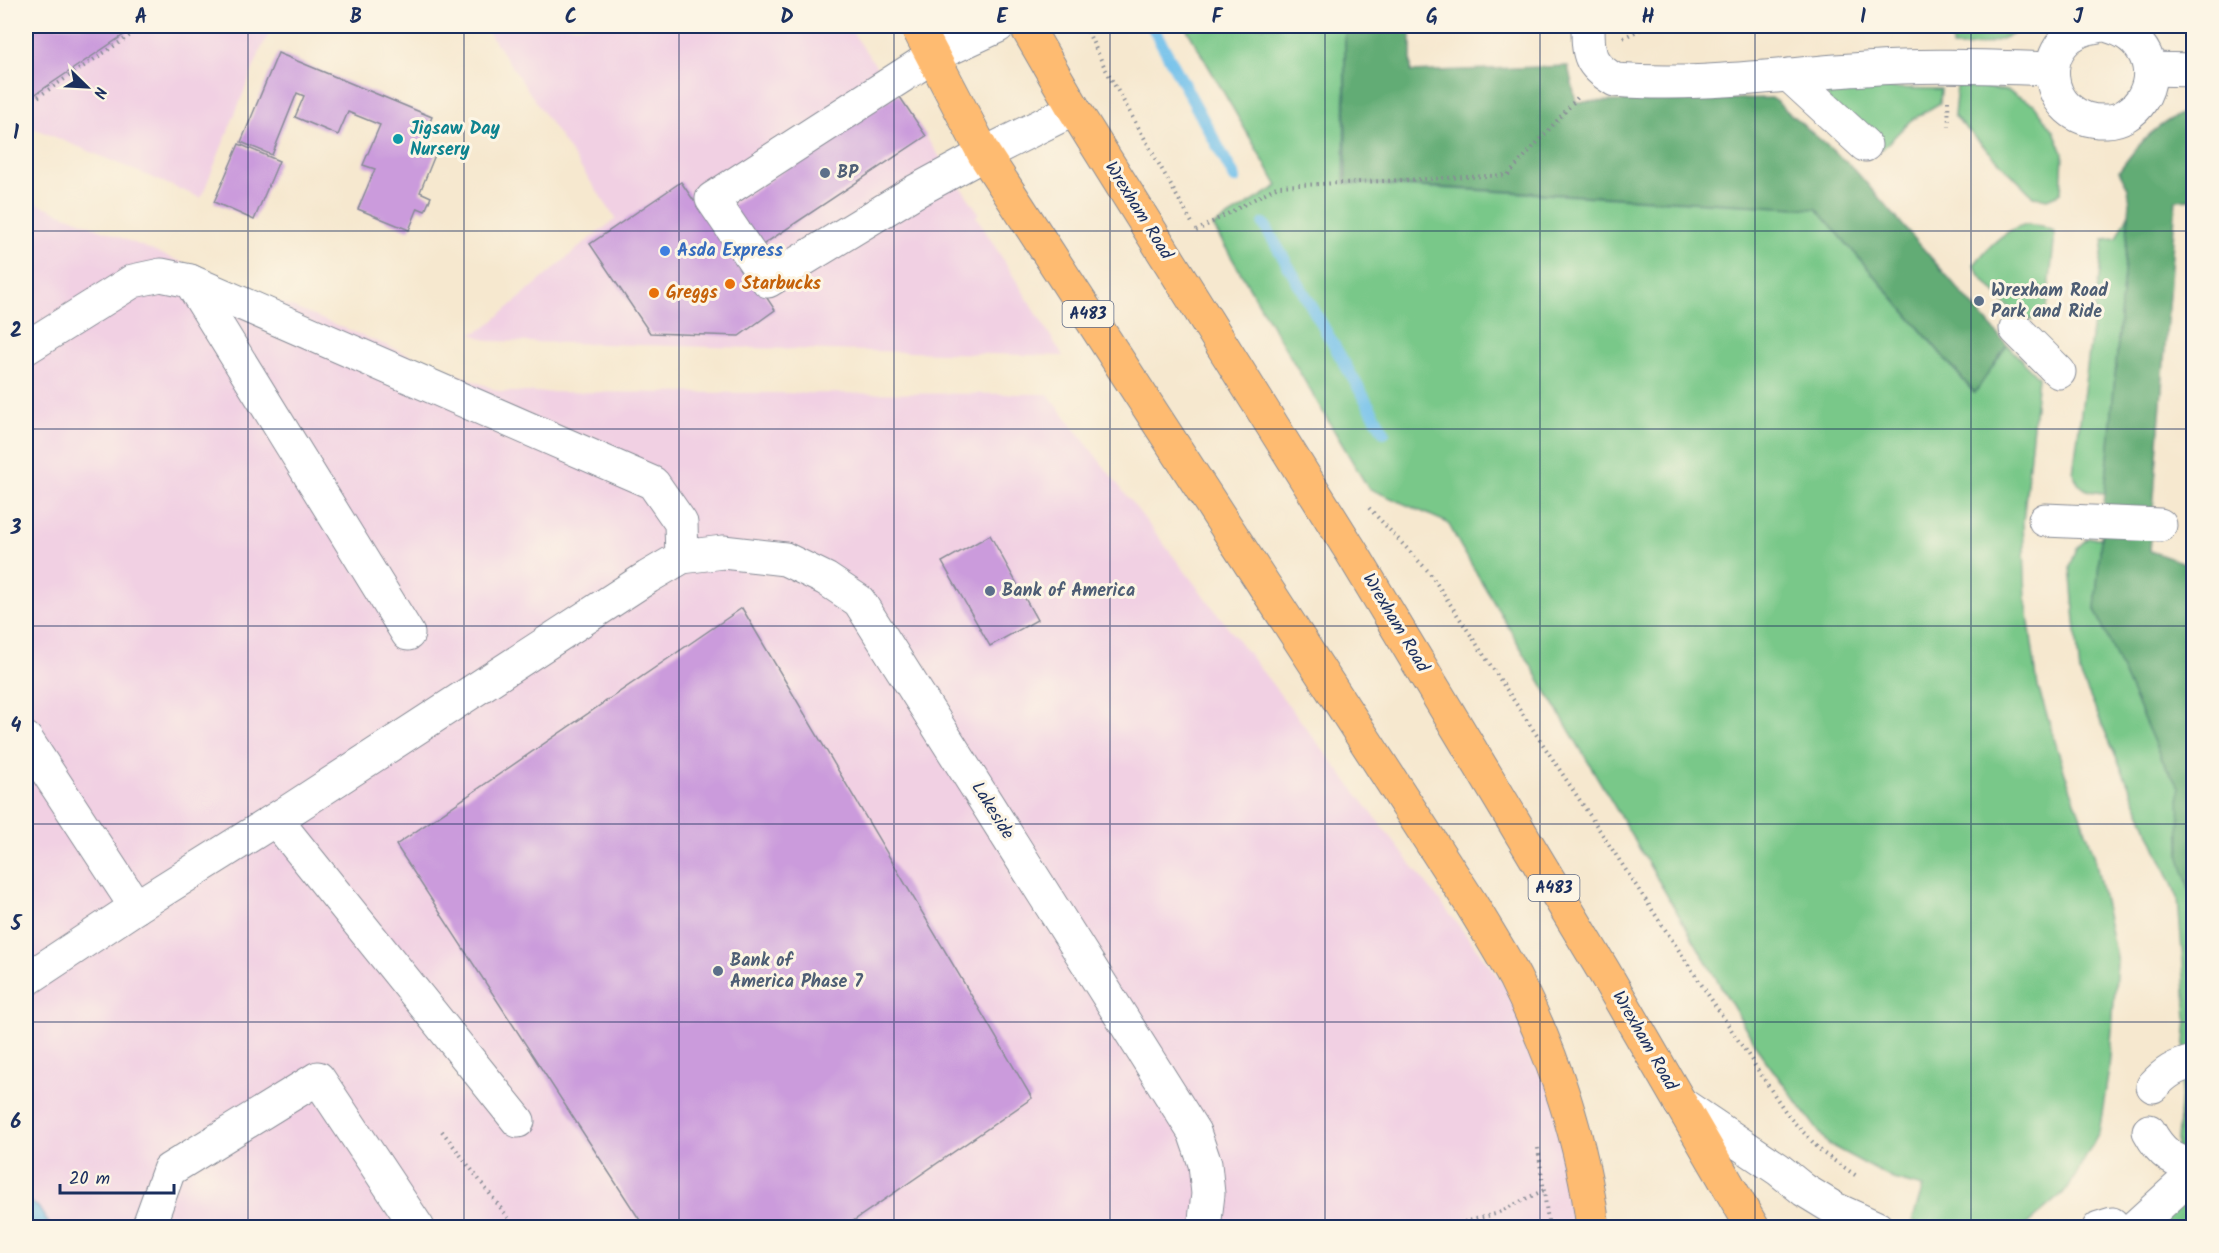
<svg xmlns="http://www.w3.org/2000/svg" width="2219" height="1253" font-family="Kalam,sans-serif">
<rect width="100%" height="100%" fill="#fcf5e5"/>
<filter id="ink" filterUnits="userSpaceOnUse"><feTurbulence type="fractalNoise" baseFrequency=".0167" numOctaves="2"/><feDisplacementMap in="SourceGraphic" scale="12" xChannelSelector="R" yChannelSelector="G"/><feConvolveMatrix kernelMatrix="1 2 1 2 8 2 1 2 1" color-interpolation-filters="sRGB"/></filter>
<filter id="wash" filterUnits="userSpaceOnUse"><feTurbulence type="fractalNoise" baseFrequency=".008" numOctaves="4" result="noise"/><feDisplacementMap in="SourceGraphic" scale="24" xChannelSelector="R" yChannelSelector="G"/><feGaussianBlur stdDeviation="1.35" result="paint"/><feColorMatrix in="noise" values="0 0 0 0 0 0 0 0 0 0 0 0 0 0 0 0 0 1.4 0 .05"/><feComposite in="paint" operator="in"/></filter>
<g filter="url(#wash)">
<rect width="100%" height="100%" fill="#f6e8cf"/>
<!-- built -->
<g fill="#f1d0e3">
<path d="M 26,26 L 273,26 L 262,47 L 201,198 L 26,125 Z"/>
<path d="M 484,26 L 848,26 L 979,213 L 976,216 L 1063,356 L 489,341 L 472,334 L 486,327 L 584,243 L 616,219 Z"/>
<path d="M 26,199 L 501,392 L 1048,394 L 1537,1027 L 1593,1227 L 26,1227 Z"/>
</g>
<!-- green -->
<g fill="#79c889" stroke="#4a7c74" stroke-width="1.5">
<path d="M 1185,26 L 1345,26 L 1344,183 L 1817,209 L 1974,393 L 2007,345 L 2038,377 L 2023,522 L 2026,600 L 2038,687 L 2065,773 L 2094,854 L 2117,962 L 2109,1069 L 2099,1133 L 2068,1189 L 2027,1224 L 2013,1228 L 1941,1228 L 1912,1222 L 1923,1187 L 1893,1179 L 1828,1144 L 1761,1054 L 1461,547 L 1448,523 L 1368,488 L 1213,226 L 1278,186 Z"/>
<path d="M 1953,26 L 2029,26 C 2004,39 1981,49 1952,47 Z"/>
<path d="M 1957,86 L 1976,86 L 2008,91 L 2034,104 L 2054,131 L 2063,153 L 2061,193 L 2047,199 L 2033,196 L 1954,116 Z"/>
<path d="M 1828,87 L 1941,89 L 1940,103 L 1911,120 L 1882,149 L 1833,108 L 1828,98 Z"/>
<path d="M 2129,213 L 2105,493 C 2088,492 2080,490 2073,473 L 2104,239 L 2117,238 Z"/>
<path d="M 2026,224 L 2041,226 L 2054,231 L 2054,242 L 2047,309 L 2037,318 L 2021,321 L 1981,277 L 1974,265 C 1987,248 2006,229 2026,224 Z"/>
<path d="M 2088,538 L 2101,538 L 2095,609 L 2161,758 L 2180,788 L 2180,857 L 2194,904 L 2193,1227 L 2156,1227 L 2176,1153 L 2187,1018 L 2178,898 L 2080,674 L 2070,567 L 2077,548 Z"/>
</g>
<!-- forest -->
<g fill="#62ac75" stroke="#3e6e6a" stroke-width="1.5">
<path d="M 1345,26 L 1411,26 L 1411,72 L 1568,66 L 1576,102 L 1772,98 L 1854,169 L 2007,345 L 1975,393 L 1817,209 L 1346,182 Z"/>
<path d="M 2193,108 L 2193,199 L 2176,200 L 2150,551 L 2193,566 L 2193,904 L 2180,857 L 2179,788 L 2161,758 L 2095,609 L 2130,203 L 2128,188 L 2119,171 C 2142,139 2157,123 2193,108 Z"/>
</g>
<!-- water -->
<path fill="#6fc0eb" stroke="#4578a4" stroke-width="1.5" d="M 26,1199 L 38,1207 L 51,1227 L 26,1227 Z"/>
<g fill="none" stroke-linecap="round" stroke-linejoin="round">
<!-- stream -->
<g stroke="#6fc0eb" stroke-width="12">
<path d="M 1152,26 L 1235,178"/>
<path d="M 1264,224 L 1384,432"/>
</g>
</g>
<g id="blocks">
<!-- building -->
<g fill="#cb9bdc">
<path d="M 26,26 L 137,26 L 34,95 L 26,82 Z"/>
<path d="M 278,53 L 432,117 L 421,144 L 437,150 L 420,192 L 431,197 L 425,211 L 418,208 L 409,230 L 358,209 L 375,169 L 363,165 L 380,125 L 348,112 L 338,135 L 295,117 L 304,96 L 297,93 L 272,155 L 241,142 Z"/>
<path d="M 898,94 L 926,136 L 752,252 L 725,211 Z"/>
<path d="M 239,144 L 279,161 L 254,220 L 214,202 Z"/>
<path d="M 681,182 L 694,201 L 700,198 L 775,310 L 739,336 L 650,333 L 590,244 Z"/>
<path d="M 990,535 L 1037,620 L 990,646 L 942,562 Z"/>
<path d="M 742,608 L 1032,1098 L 843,1228 L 645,1228 L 396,845 Z"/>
</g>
</g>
</g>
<g filter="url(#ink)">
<use href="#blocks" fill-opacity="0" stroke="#888c96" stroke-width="1.5"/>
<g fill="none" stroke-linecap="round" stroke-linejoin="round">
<!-- minor casing -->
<g stroke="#888c96" stroke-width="35">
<g id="minor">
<path d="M 998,26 L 933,56 L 712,199 L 768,281 L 914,192 L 984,154 L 1074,109"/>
<path d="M 1588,26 C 1588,55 1589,65 1615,80 C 1698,87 1782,74 1865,69 C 1927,64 1990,67 2052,69"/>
<path d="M 2098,26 C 2032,33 2040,124 2107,121 C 2120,121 2134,112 2141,101 C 2162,69 2142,35 2109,26"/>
<path d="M 2150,69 L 2194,70"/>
<path d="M 1789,75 L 1865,145"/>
<path d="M 190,281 L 408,634"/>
<path d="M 2016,329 L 2059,372"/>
<path d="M 26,348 L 133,281 L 161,275 L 190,281 L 653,483 L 681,523 L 682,557"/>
<path d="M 2045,520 L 2160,525"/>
<path d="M 26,739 L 136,907"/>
<path d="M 276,820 L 518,1121"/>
<path d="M 26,980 L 136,907 L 292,809 L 648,577 L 682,557 L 723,552 L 785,559 L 826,579 L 859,601 L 1194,1132 L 1205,1164 L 1208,1194 L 1204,1228"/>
<path d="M 2153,1086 C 2165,1073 2175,1066 2194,1062"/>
<path d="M 1680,1103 L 1778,1169 L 1804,1190 L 1835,1209 L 1877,1228"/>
<path d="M 2149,1131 C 2158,1148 2172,1164 2194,1164"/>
<path d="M 148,1228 L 169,1170 L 318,1078 L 418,1228"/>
<path d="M 2099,1228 L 2112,1224"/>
<path d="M 2134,1228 L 2180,1186 L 2194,1177"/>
</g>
</g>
<!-- highway casing -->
<g stroke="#888c96" stroke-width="35">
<g id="highway">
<path d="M 917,26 L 984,154 L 1470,902 C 1485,927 1501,952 1515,978 C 1553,1054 1583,1142 1593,1228"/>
<path d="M 1026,26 L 1074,109 L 1351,551 L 1603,970 L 1753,1228"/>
</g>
</g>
<!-- path -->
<g stroke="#888c96" stroke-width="4" stroke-dasharray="1.5 4.5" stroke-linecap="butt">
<path d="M 1085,26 L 1105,68 L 1192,223"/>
<path d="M 1623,38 L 1647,26"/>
<path d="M 26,95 L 30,102 L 144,26"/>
<path d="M 1948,101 L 1949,127"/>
<path d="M 1196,231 L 1278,186 L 1508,175 L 1579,96"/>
<path d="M 1369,508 L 1429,572 L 1789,1117 L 1823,1153 L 1858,1177"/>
<path d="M 442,1131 L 516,1228"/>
<path d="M 1538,1148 L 1549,1228"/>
<path d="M 1441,1228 L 1495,1214 L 1544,1190"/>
</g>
<!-- minor -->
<use href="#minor" stroke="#fff" stroke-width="33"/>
<!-- highway -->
<use href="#highway" stroke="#febb71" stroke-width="33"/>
</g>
</g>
<!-- grid -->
<path fill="none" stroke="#1b2f5e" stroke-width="1.5" stroke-opacity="0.55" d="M 248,26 L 248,1228M 464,26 L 464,1228M 679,26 L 679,1228M 894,26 L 894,1228M 1110,26 L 1110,1228M 1325,26 L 1325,1228M 1540,26 L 1540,1228M 1755,26 L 1755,1228M 1971,26 L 1971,1228M 26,231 L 2194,231M 26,429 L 2194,429M 26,626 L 2194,626M 26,824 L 2194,824M 26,1022 L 2194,1022"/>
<!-- markers -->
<circle fill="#0f9aa8" stroke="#fcf5e5" stroke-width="2" cx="398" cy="139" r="6"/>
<g fill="#5c6f8a" stroke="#fcf5e5" stroke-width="2">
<circle cx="825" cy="173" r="6"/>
<circle cx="1979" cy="301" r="6"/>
<circle cx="990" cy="591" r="6"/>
<circle cx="718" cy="971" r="6"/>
</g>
<circle fill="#3f7fe0" stroke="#fcf5e5" stroke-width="2" cx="665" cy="251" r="6"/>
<g fill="#e8710a" stroke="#fcf5e5" stroke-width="2">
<circle cx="730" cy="284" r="6"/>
<circle cx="654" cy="293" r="6"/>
</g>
<g text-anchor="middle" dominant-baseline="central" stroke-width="6" stroke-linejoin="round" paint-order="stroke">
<!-- shield labels -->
<g fill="#fcf5e5" stroke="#5e6a86" stroke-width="1.5">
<rect x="1062.5" y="301" width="51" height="26" rx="4.5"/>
<rect x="1528.5" y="875" width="51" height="26" rx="4.5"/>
</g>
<g font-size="16" font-weight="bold" fill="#1b2f5e">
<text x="1088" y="314">A483</text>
<text x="1554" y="888">A483</text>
</g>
<!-- culture labels -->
<g font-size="18" font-weight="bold" fill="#0d838f" stroke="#fcf5e5" text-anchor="start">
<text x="410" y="129">Jigsaw Day<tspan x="410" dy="21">Nursery</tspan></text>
</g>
<!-- service labels -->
<g font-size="18" font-weight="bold" fill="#4e5e75" stroke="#fcf5e5" text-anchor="start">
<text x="837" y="173">BP</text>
<text x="1991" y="291">Wrexham Road<tspan x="1991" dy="21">Park and Ride</tspan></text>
<text x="1002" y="591">Bank of America</text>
<text x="730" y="961">Bank of<tspan x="730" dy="21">America Phase 7</tspan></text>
</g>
<!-- street labels -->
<g font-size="18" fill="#1b2f5e" stroke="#fcf5e5">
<text transform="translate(1138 211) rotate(58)">Wrexham Road</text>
<text transform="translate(1395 623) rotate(59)">Wrexham Road</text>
<text transform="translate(992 811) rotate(58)">Lakeside</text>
<text transform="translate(1644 1041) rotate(60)">Wrexham Road</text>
</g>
<!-- shop labels -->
<g font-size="18" font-weight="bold" fill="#366cbe" stroke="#fcf5e5" text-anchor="start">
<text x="677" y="251">Asda Express</text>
</g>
<!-- food labels -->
<g font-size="18" font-weight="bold" fill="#c56008" stroke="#fcf5e5" text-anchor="start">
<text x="742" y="284">Starbucks</text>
<text x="666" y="293">Greggs</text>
</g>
</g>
<!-- margin -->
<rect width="2219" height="1253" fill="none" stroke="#fcf5e5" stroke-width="66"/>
<!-- north arrow -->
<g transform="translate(87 87) rotate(114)" stroke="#fcf5e5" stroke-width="4.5" paint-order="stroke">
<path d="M0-4.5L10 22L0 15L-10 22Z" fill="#1b2f5e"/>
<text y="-9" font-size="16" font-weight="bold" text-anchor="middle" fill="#1b2f5e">N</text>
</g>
<!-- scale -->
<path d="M60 1184v9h114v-9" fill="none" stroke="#1b2f5e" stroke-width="3"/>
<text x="69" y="1184" font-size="18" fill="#1b2f5e" stroke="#fcf5e5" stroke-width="4.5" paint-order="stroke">20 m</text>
<rect x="33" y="33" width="2153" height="1187" fill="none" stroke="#1b2f5e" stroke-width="2"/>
<g font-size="20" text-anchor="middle" font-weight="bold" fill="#1b2f5e">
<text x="141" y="23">A</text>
<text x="356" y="23">B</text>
<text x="571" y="23">C</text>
<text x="787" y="23">D</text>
<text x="1002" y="23">E</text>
<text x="1217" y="23">F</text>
<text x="1432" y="23">G</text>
<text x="1648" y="23">H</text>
<text x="1863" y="23">I</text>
<text x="2078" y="23">J</text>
<text x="16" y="139">1</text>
<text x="16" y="337">2</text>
<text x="16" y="534">3</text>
<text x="16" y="732">4</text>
<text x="16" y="930">5</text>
<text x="16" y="1128">6</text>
</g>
</svg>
